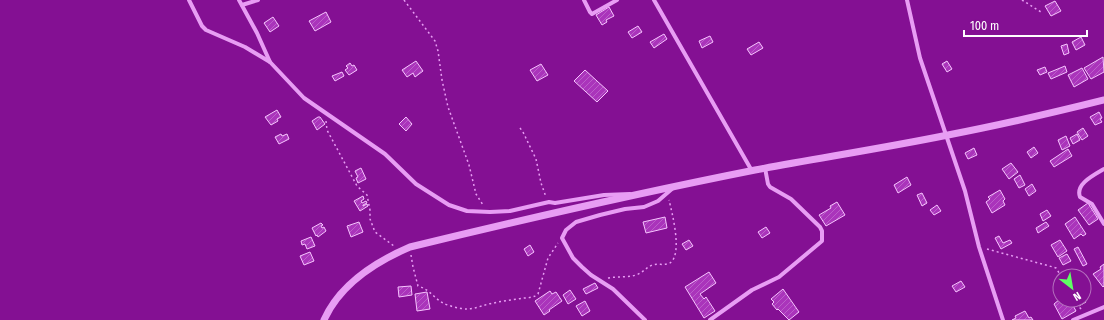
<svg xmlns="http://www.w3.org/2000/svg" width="1104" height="320" font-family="'Fira Sans Condensed',sans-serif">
<defs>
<pattern id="building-hatch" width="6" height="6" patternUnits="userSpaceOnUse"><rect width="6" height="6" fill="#aa34bb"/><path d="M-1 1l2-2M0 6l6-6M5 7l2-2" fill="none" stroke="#bb5dc9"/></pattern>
</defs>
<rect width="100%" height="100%" fill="#841093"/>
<!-- building -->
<g fill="url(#building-hatch)" stroke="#f6c4fe">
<path d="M 1055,1 L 1061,11 L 1051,16 L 1045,6 Z"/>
<path d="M 609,7 L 614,16 L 606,20 L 607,22 L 602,25 L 596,15 Z"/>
<path d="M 326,12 L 331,22 L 315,31 L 309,21 Z"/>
<path d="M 273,17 L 279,26 L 270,32 L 264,23 Z"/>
<path d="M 638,26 L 642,32 L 632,38 L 628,32 Z"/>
<path d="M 664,34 L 667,39 L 654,48 L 650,42 Z"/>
<path d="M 710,36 L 713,42 L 702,48 L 699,41 Z"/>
<path d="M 1081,37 L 1085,45 L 1076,50 L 1072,42 Z"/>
<path d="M 759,42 L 763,48 L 751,55 L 747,49 Z"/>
<path d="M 1067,44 L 1069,53 L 1064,55 L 1061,46 Z"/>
<path d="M 1103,57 L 1104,72 L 1091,79 L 1084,68 Z"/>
<path d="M 416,61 L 423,71 L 415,77 L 413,73 L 407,77 L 402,70 Z"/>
<path d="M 947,61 L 952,69 L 947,72 L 942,64 Z"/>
<path d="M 350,63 L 352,66 L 354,65 L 357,70 L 349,75 L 345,70 L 348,68 L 346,66 Z"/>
<path d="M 541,64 L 548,75 L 537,81 L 530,70 Z"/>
<path d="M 1065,66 L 1067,72 L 1051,79 L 1048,73 Z"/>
<path d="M 1045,67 L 1047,72 L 1040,75 L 1037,70 Z"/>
<path d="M 1082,68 L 1088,79 L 1074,87 L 1068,75 Z"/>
<path d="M 585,70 L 608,91 L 597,102 L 574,81 Z"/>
<path d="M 342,72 L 344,76 L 335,81 L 332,76 Z"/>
<path d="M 277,110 L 281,117 L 277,119 L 278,121 L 271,125 L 265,117 Z"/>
<path d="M 1099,112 L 1102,118 L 1100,119 L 1102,122 L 1095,125 L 1090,117 Z"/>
<path d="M 318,117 L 320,117 L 325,124 L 317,130 L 312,121 Z"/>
<path d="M 406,117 L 412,124 L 406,131 L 399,124 Z"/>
<path d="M 1083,128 L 1088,136 L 1082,140 L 1077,132 Z"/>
<path d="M 281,134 L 282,136 L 287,134 L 289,139 L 279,144 L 275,137 Z"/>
<path d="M 1077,134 L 1080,140 L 1073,144 L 1070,138 Z"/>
<path d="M 1066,136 L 1070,146 L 1062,150 L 1058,140 Z"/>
<path d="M 1034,147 L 1038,153 L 1031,158 L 1027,152 Z"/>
<path d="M 974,148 L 977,155 L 968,159 L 965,153 Z"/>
<path d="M 1068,149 L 1072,156 L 1054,167 L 1050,161 Z"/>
<path d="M 1011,163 L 1018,172 L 1009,179 L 1002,169 Z"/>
<path d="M 361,168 L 366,179 L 358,183 L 356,178 L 358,177 L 355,171 Z"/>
<path d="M 1020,175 L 1025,185 L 1019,188 L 1014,179 Z"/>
<path d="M 907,177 L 911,185 L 898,193 L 894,185 Z"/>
<path d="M 1032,184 L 1036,191 L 1029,196 L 1025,189 Z"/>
<path d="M 1000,190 L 1005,199 L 1003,201 L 1005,205 L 992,213 L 986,202 L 990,199 L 988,197 Z"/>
<path d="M 922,193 L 927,203 L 922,206 L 917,195 Z"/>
<path d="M 363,196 L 364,199 L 361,201 L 362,203 L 366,201 L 367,203 L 363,205 L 363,206 L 367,204 L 368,206 L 360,211 L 354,201 Z"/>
<path d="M 837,202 L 845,215 L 826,226 L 819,215 L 831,208 L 830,206 Z"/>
<path d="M 1088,203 L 1098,219 L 1089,225 L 1078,210 Z"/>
<path d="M 937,205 L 941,211 L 934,215 L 930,210 Z"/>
<path d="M 1047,210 L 1051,216 L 1043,221 L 1040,214 Z"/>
<path d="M 665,217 L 667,228 L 646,233 L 643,222 Z"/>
<path d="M 1075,217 L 1086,234 L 1083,236 L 1081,234 L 1074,239 L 1065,224 Z"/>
<path d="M 359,222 L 363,232 L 351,237 L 347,226 Z"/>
<path d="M 1046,222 L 1049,226 L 1038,233 L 1036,228 Z"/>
<path d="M 321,223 L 323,225 L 321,226 L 322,228 L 324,227 L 326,231 L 318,237 L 317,235 L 316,236 L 312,228 Z"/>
<path d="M 766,227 L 770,233 L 762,238 L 758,232 Z"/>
<path d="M 999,236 L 1003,243 L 1010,240 L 1012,243 L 1001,249 L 995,238 Z"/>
<path d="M 311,237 L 315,246 L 307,249 L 305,244 L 302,245 L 301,241 Z"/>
<path d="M 689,240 L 693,246 L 686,250 L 682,244 Z"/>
<path d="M 1060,240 L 1067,251 L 1058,257 L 1051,245 Z"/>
<path d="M 530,245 L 534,252 L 528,256 L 524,249 Z"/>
<path d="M 1078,247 L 1087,264 L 1083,266 L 1074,249 Z"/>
<path d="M 310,252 L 314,261 L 304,265 L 300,256 Z"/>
<path d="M 1067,254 L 1071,261 L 1063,265 L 1059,258 Z"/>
<path d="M 1104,264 L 1104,286 L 1103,287 L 1093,274 L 1101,269 L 1100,267 Z"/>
<path d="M 709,272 L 716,283 L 700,294 L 704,299 L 706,297 L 715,311 L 704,318 L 685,287 Z"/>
<path d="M 961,281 L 965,287 L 956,292 L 952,286 Z"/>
<path d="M 595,283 L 598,288 L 586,294 L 583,289 Z"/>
<path d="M 411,286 L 412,295 L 399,297 L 398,287 Z"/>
<path d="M 783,289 L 799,312 L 789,320 L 778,309 L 777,310 L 772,304 L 774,302 L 771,299 Z"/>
<path d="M 570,290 L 576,299 L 568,304 L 563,295 Z"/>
<path d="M 550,291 L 552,294 L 556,292 L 562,301 L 549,310 L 550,311 L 544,315 L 535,301 Z"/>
<path d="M 427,292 L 430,309 L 417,311 L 415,294 Z"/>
<path d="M 1060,299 L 1060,300 L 1063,300 L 1065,303 L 1070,300 L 1076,311 L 1062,319 L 1054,304 Z"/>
<path d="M 1084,299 L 1086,302 L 1079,306 L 1075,300 L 1084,300 Z"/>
<path d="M 585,301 L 590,311 L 582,316 L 576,306 Z"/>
<path d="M 1025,311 L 1029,318 L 1031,317 L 1033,320 L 1012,320 L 1016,318 L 1015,316 Z"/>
</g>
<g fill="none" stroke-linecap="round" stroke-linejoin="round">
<!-- path -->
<g stroke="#e89df4" stroke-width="1.5" stroke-dasharray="2 3" stroke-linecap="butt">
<path d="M 404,0 L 435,41 L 438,51 L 442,80 L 448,107 L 469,165 L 476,194 L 483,205"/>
<path d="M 1022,0 L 1041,12"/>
<path d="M 326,121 L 327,130 L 357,186 L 367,195 L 370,210 L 370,219 L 375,232 L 394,246"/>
<path d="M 520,128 L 523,132 L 536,159 L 541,183 L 546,197"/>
<path d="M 987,249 L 1053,267 L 1056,268 L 1061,276"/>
<path d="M 411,255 L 413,267 L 418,286 C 429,289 434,298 443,303 C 449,306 460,309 467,309 C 476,309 485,304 494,303 C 502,301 510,300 518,299 C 526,297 532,299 538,294 L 548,258 L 558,243"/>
<path d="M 608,278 C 618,276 627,278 636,275 C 642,273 646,268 652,265 C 658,263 664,266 670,263 C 683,254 672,213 669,200"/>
<path d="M 1073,300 L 1082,310"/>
</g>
<!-- minor -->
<g stroke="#e89df4" stroke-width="4">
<path d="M 189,0 L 202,26 L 206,30 L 245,47 L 270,62 L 304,98 L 385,154 L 416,184 L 449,205 L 467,211 L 490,212 L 510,211 L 549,202 L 555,203 L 604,195 L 630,194"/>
<path d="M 239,0 L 257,33 L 270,62"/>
<path d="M 584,0 L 590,12 L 592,14 L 617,0"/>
<path d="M 654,0 L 752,171"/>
<path d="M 907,0 L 920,58 L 965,191 L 979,247 L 1003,320"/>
<path d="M 242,5 L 258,0"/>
<path d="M 1104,169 C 1094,175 1075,184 1080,197 L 1092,204 L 1104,224"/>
<path d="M 645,320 L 613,289 L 591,275 L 582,267 L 573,258 L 562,238 L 566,230 L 576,222 L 600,215 L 625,209 L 644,207 L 658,201 L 673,188"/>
<path d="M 710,320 L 752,290 L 779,277 L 822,241 L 822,231 L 820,227 L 791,199 L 770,187 L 768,184 L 765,168"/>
<path d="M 1073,320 L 1104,307"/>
</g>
<!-- tertiary -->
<path stroke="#e89df4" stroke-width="7" d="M 324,320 C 340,284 375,262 410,247 C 525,219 639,193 755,170 C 819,158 884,148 948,135 C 1000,125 1052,113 1104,100"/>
</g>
<!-- north arrow -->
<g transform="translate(1072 288) rotate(149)"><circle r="19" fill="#841093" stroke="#b570be"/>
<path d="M0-3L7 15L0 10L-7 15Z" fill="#5fff64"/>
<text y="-6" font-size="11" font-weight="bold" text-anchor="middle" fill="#ffffff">N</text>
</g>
<!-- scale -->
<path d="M964 30v6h123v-6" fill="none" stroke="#ffffff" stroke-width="2"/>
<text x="970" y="30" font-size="12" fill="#ffffff" stroke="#841093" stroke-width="3" paint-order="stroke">100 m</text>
</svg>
